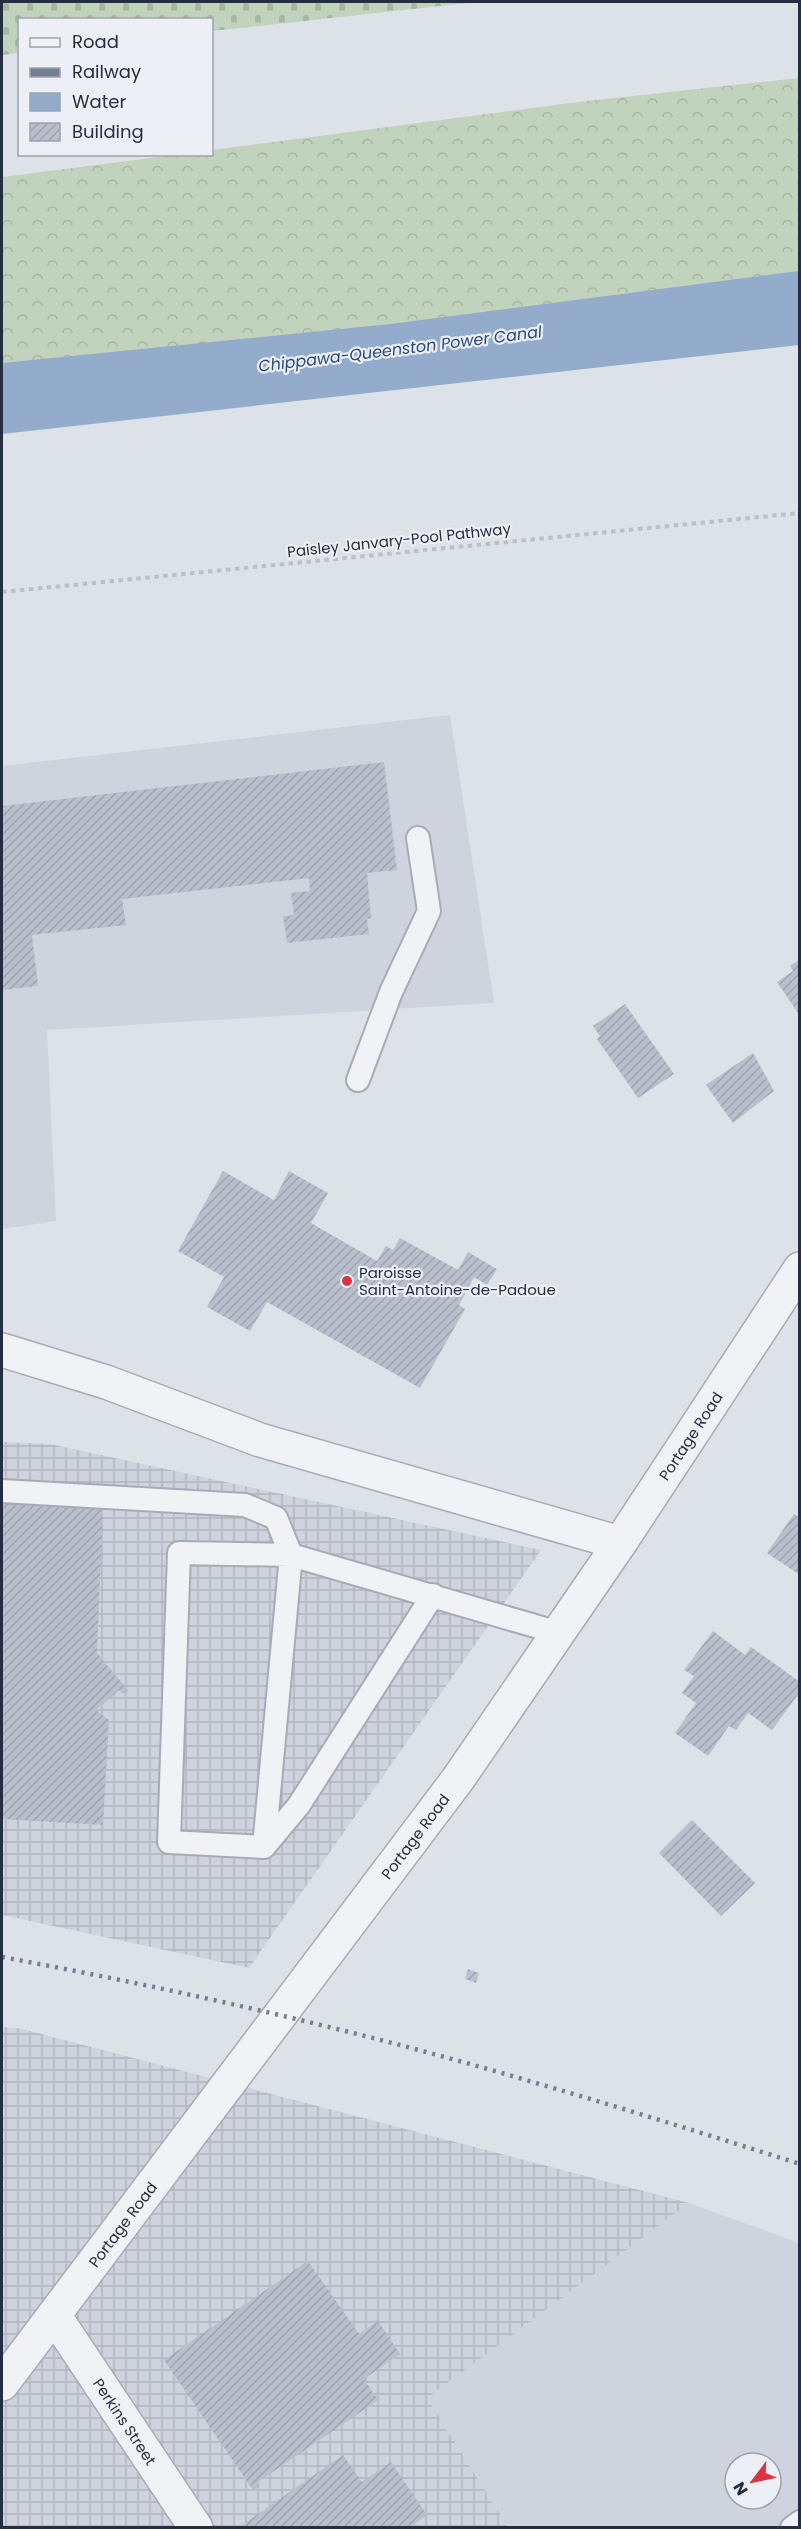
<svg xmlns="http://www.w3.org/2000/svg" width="801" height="2529" font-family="Poppins,sans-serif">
<defs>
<pattern id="industrial-grid" width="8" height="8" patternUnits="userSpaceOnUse" patternTransform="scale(1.5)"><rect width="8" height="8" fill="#ced3de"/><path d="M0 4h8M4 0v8" fill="none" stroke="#b1b5c0"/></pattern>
<pattern id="forest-crowns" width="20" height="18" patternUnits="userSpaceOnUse" patternTransform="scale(1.5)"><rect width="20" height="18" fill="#c1d3bd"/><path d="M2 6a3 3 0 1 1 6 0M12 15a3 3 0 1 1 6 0" fill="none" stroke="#a6b5a4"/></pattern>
<pattern id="cemetery-stones" width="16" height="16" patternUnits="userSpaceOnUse" patternTransform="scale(1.5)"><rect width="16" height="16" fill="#c1d3bd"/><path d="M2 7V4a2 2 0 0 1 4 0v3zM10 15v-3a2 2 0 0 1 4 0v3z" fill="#a6b5a4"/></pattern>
<pattern id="building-hatch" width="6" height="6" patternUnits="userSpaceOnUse" patternTransform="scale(1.5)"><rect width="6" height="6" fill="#b9bfcc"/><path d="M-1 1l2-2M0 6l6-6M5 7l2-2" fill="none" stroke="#9fa4b0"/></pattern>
</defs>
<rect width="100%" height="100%" fill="#dde1e8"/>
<!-- built -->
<g fill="#ced3de" fill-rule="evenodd">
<path d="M 450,715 L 494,1003 L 47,1030 L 56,1221 L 2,1229 L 2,766 Z"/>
<path d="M 689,2203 L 799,2243 L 799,2527 L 508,2527 L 426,2398 ZM 735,2463 L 771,2463 L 771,2499 L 735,2499 Z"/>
</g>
<!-- industrial -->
<g fill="url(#industrial-grid)">
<path d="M 2,1442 L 50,1444 L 541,1550 L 249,1968 L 2,1915 Z"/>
<path d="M 2,2027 L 18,2028 L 689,2203 L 427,2398 L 508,2527 L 2,2528 Z"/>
</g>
<!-- forest -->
<path fill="url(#forest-crowns)" d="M 799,78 L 799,288 L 2,376 L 2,177 L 174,155 L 212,154 L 212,150 L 578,102 Z"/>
<!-- cemetery -->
<path fill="url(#cemetery-stones)" d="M 2,2 L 476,2 L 212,31 L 212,20 L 20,20 L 19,53 L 2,55 Z"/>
<!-- water -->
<path fill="#93accc" d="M 799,271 L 799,345 L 2,434 L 2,363 L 390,324 Z"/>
<!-- building -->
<g fill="url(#building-hatch)">
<path d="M 384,762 L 397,870 L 367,873 L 371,918 L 367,919 L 369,934 L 287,943 L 283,916 L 294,915 L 291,893 L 310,891 L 309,878 L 122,899 L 126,925 L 32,935 L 38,986 L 2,990 L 2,806 Z"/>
<path d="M 800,959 L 800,1016 L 777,982 L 793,971 L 790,966 Z"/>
<path d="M 625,1004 L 674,1074 L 638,1098 L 597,1039 L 600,1036 L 593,1026 Z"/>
<path d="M 753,1053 L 774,1091 L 733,1123 L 706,1085 Z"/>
<path d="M 223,1171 L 274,1200 L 289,1171 L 328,1193 L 311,1223 L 377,1261 L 386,1246 L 393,1250 L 400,1238 L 458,1270 L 468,1252 L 497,1269 L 487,1285 L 474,1277 L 459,1305 L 465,1309 L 420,1388 L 267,1302 L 250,1331 L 207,1307 L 224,1277 L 178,1251 Z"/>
<path d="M 2,1503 L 103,1507 L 97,1653 L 128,1690 L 123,1694 L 119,1690 L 96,1710 L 109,1720 L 103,1825 L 2,1819 Z"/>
<path d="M 794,1514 L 800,1518 L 800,1575 L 767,1553 Z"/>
<path d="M 713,1631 L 745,1655 L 751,1647 L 800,1682 L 800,1692 L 772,1730 L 748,1713 L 736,1730 L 729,1726 L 708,1756 L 675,1733 L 696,1703 L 682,1693 L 694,1676 L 684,1670 Z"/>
<path d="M 692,1820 L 755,1883 L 721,1916 L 659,1853 Z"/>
<path d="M 468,1969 L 479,1973 L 476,1983 L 465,1979 Z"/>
<path d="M 308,2261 L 359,2334 L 378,2321 L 400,2354 L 364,2379 L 378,2400 L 258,2482 L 260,2485 L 253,2490 L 164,2360 Z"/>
<path d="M 343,2455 L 362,2482 L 391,2462 L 427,2515 L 409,2528 L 238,2528 Z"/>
</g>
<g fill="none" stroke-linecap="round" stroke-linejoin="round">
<!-- service casing -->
<g stroke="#a6abb6" stroke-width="26">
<g id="service">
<path d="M 358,1080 L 391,992 L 429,911 L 418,838"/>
<path d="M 2,1491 L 245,1505 L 276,1518 L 291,1555 L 559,1633"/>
<path d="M 264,1847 L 291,1555 L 179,1553 L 169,1842 L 264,1847 L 299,1805 L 433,1595"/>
<path d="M 792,2528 L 800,2522"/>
</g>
</g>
<!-- minor casing -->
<g stroke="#a6abb6" stroke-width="36">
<g id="minor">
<path d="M 2,1350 L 106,1382 L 260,1440 L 620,1543"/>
<path id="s1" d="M 54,2315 L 196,2528"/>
</g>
</g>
<!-- tertiary casing -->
<g stroke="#a6abb6" stroke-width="36">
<g id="tertiary">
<path id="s2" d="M 2,2384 L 458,1779 L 620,1543 L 800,1269"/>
</g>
</g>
<!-- path -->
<path stroke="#bbbfc7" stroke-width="4" stroke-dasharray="4.5 4.5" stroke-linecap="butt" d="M 2,592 L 800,513"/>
<!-- service -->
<use href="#service" stroke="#f0f2f6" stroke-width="22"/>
<!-- minor -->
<use href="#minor" stroke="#f0f2f6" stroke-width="33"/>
<!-- tertiary -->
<use href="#tertiary" stroke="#f0f2f6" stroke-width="33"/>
<!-- rail -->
<path stroke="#747e93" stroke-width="4.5" stroke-dasharray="3 6" stroke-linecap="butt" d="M 2,1957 C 159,1986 316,2021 470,2064 C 580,2095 690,2129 800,2164"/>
</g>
<!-- markers -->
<circle fill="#dc3343" stroke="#ecf0f6" stroke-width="2" cx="347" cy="1281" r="6"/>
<g text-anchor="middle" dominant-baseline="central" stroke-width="4.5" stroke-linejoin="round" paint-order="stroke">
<!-- street labels -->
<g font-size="15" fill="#252d40" stroke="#ecf0f6">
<text transform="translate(399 540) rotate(-6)">Paisley Janvary-Pool Pathway</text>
<text stroke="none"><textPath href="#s2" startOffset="1172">Portage Road</textPath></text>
<text stroke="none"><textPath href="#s2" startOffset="686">Portage Road</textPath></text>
<text stroke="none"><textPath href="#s2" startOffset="200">Portage Road</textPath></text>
<text stroke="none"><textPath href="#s1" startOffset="128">Perkins Street</textPath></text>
</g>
<!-- poi labels -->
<g font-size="15" fill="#252d40" stroke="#ecf0f6" text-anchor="start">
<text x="359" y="1272">Paroisse<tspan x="359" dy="17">Saint-Antoine-de-Padoue</tspan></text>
</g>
<!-- water labels -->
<g font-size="16" font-style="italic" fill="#2b4978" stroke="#ecf0f6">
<text transform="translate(400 349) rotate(-7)">Chippawa-Queenston Power Canal</text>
</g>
</g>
<!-- border -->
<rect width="801" height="2529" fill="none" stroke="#252d40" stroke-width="6"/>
<!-- legend -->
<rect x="18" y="18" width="195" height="138" fill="#ecf0f6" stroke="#9ca2ad" stroke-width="1.5"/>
<rect x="30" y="38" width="30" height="9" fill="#f0f2f6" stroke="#9ca2ad" stroke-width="1.5"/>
<text x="72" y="48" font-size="18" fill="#252d40">Road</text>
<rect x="30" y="68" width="30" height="9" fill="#747e93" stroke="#9ca2ad" stroke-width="1.5"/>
<text x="72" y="78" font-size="18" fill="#252d40">Railway</text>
<rect x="30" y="93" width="30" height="18" fill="#93accc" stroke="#9ca2ad" stroke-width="1.5"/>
<text x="72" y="108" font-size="18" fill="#252d40">Water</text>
<rect x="30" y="123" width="30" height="18" fill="url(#building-hatch)" stroke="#9ca2ad" stroke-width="1.5"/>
<text x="72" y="138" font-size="18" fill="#252d40">Building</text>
<!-- north arrow -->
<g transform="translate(753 2481) rotate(238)"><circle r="28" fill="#ecf0f6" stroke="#9ca2ad" stroke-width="1.5"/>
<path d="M0-4.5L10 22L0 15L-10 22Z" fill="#dc3343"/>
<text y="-9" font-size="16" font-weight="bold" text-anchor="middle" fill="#252d40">N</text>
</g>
</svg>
